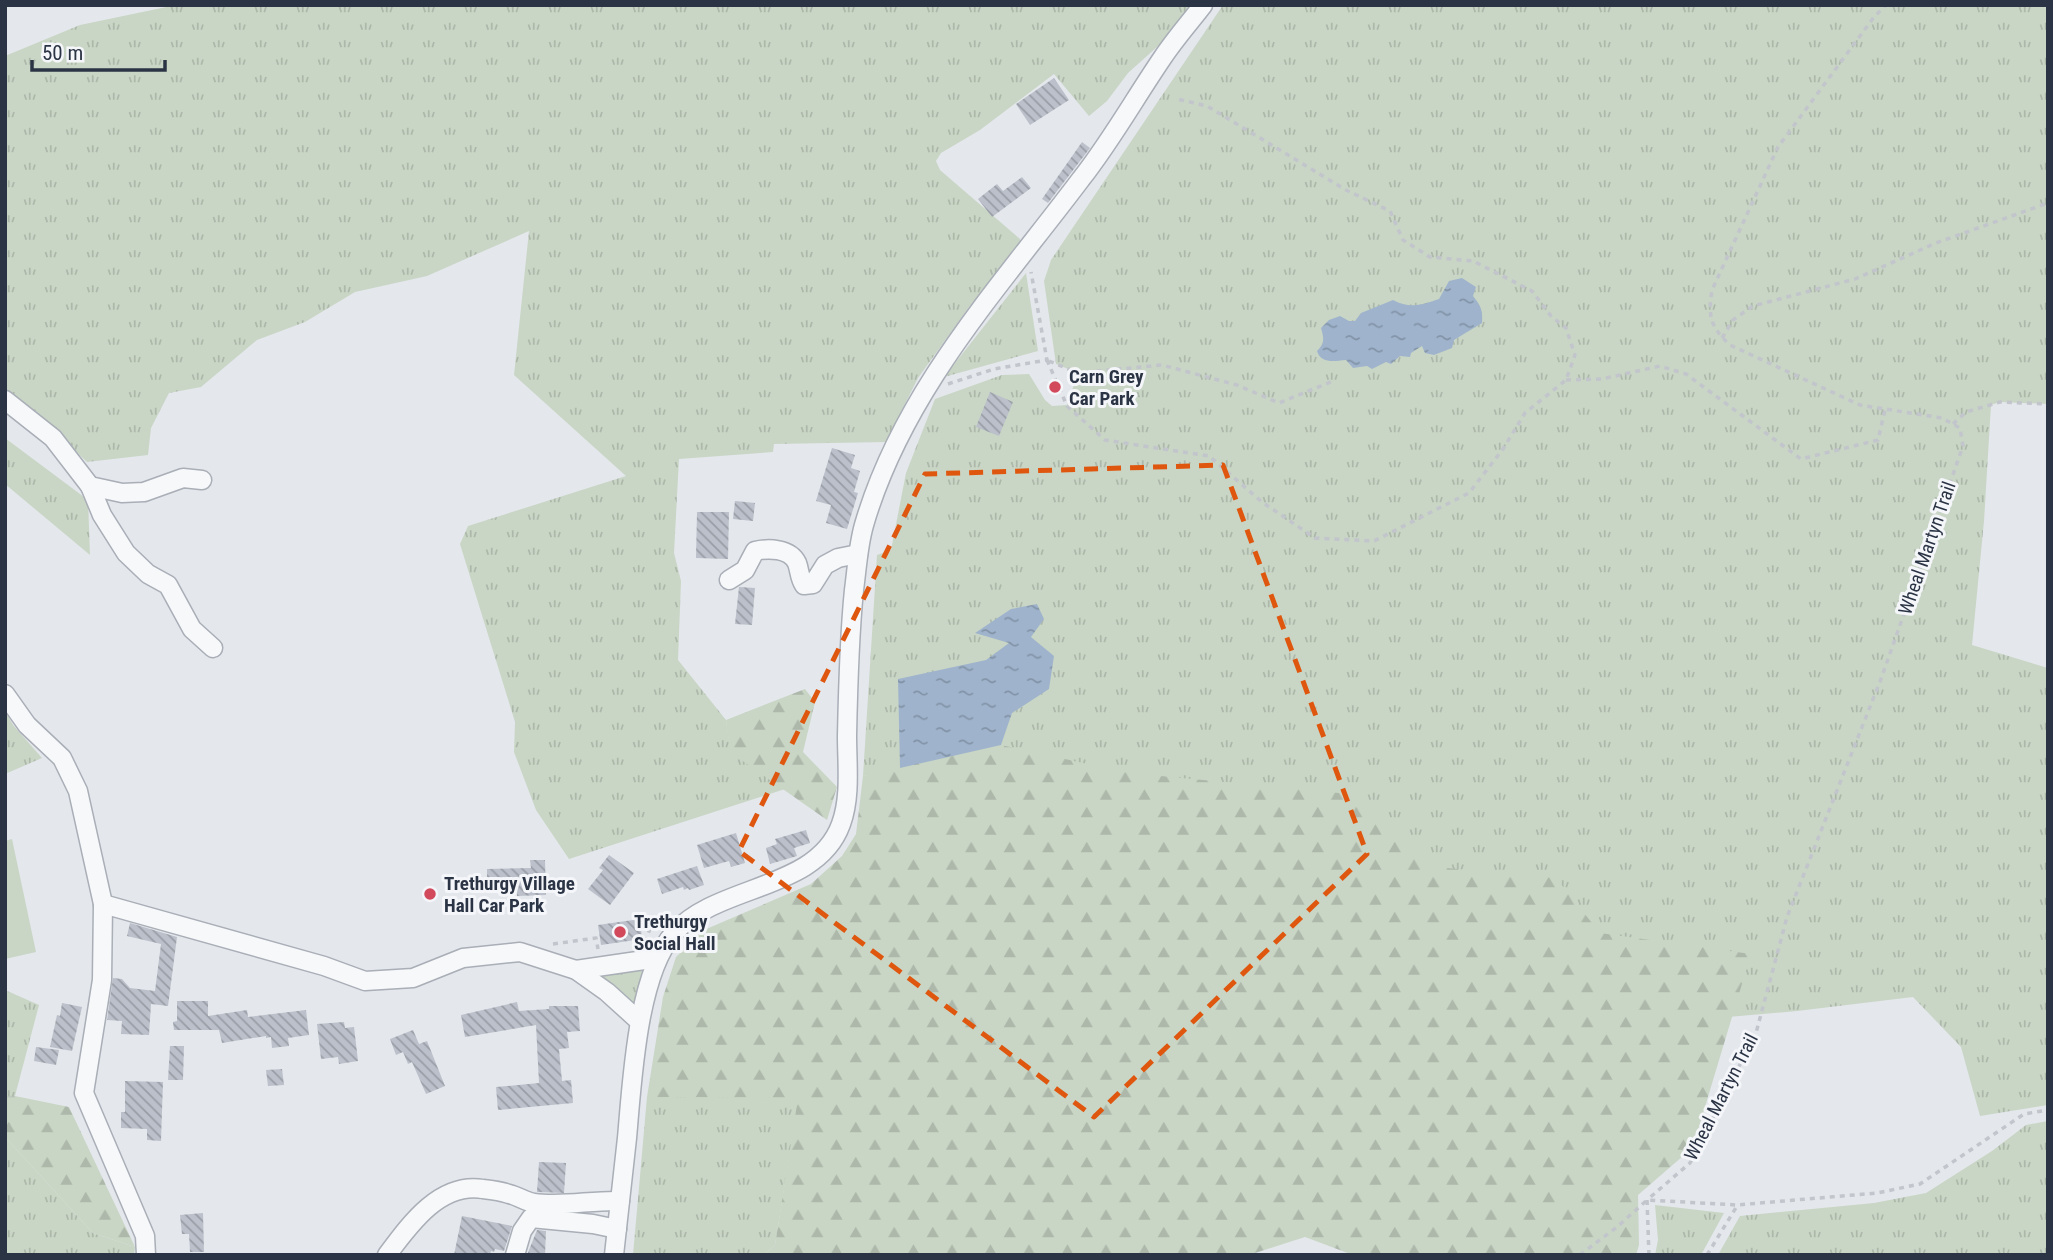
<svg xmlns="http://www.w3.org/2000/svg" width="2053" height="1260" font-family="'Roboto Condensed',sans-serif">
<defs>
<pattern id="grass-tufts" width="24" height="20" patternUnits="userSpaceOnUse" patternTransform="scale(1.75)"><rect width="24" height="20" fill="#c9d6c5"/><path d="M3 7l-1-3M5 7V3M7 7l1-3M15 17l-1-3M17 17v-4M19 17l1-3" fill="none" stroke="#adb8ab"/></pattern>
<pattern id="forest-firs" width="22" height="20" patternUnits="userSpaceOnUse" patternTransform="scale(1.75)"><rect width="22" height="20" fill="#c9d6c5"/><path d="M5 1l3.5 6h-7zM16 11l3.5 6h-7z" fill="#adb8ab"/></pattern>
<pattern id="water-ripples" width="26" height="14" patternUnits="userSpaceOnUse" patternTransform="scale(1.75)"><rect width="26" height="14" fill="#9fb4cc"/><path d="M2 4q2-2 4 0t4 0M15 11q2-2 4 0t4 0" fill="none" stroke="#8293a7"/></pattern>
<pattern id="building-back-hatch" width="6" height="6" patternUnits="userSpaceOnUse" patternTransform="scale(1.75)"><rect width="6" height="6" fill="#bbc0ca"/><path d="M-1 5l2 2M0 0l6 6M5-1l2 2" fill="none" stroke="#989da6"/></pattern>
</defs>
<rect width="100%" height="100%" fill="#e4e7ec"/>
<!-- grass -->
<g fill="url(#grass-tufts)">
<path d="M 176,5 L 1191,5 L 1167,38 L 1128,73 L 1107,101 L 1089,116 L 1054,74 L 980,130 L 941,153 L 936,161 L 940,170 L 1020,239 L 1020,245 L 969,307 L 918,378 L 886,442 L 774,444 L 773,452 L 679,459 L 674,553 L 681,581 L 678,660 L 726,720 L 731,752 L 785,789 L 569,859 L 536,810 L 514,752 L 515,722 L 460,544 L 468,526 L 626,476 L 514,375 L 529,231 L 427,276 L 355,292 L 305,322 L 257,340 L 201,387 L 169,393 L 151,428 L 148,455 L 87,462 L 54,431 L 5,393 L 5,56 L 80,25 Z"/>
<path d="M 1223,5 L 2048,5 L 2048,404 L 2000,402 L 1991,405 L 1984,521 L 1972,645 L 2048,668 L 2048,1105 L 1980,1116 L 1961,1047 L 1913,997 L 1797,1011 L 1624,1026 L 871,775 L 863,776 L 877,555 L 891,550 L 906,473 L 935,399 L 1002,375 L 1029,374 L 1045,400 L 1052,406 L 1067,405 L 1078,373 L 1056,364 L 1044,281 L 1051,260 Z"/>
<path d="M 1026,273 L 1038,351 L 944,377 Z"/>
<path d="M 5,438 L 88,500 L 90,555 L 5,484 Z"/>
<path d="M 5,711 L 13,725 L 42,758 L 5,774 Z"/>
<path d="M 643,968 L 634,1005 L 600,977 Z"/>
<path d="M 5,990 L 39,1005 L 15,1096 L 5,1097 Z"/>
<path d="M 647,1097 L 799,1097 L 775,1245 L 764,1255 L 633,1255 Z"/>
<path d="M 2048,1121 L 2048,1255 L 1718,1255 L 1740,1216 L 1874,1203 L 1926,1193 L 1992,1151 L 2026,1125 Z"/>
<path d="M 5,1137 L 93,1233 L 135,1247 L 134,1255 L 5,1255 Z"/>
<path d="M 1655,1205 L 1724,1213 L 1701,1255 L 1655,1255 L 1658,1240 Z"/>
</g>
<!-- forest -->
<g fill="url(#forest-firs)">
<path d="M 805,689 L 815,702 L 803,752 L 837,787 L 827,820 L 730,752 L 726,720 Z"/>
<path d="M 1001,745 L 1129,773 L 1339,793 L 1436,867 L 1556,878 L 1600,933 L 1751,954 L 1698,1130 L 1683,1156 L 1638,1195 L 1639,1245 L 1636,1255 L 1353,1255 L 1305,1237 L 1249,1255 L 764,1255 L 775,1245 L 798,1098 L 647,1097 L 663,997 L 676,957 L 704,930 L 811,884 L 842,856 L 856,834 L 863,776 Z"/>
<path d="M 15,1096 L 69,1107 L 135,1247 L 93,1233 L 5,1137 L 5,1097 Z"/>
</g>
<!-- pitch -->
<path fill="#c9d6c5" d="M 12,839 L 36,952 L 5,959 L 5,841 Z"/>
<!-- water -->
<g fill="url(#water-ripples)">
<path d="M 1462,278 L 1476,287 L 1473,296 C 1481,306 1483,310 1482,323 L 1454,340 L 1452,348 L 1434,355 L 1425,353 L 1422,346 L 1411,353 L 1410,357 L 1400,356 L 1391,364 L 1386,362 L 1372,369 L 1367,366 L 1353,368 L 1346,360 C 1334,361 1321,364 1317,351 C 1325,343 1324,339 1321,328 L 1329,320 L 1340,316 L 1349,321 L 1355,321 L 1361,313 L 1393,300 C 1410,309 1421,305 1439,299 L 1449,281 Z"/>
<path d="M 1037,604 L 1044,619 L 1031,637 L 1054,656 L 1049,689 L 1012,713 L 1001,745 L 900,768 L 898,679 L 986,660 L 1009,643 L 975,633 L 1011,609 Z"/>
</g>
<!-- building -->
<g fill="url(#building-back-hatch)">
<path d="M 1054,78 L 1069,100 L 1030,125 L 1016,104 Z"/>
<path d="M 1082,142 L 1090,148 L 1048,203 L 1042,199 Z"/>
<path d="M 1022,177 L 1031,188 L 992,217 L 978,199 L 997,184 L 1003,191 Z"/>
<path d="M 990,392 L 1013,402 L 999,436 L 976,427 Z"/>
<path d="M 832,448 L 855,455 L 851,468 L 860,471 L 854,492 L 858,493 L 847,529 L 826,523 L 831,505 L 816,501 Z"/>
<path d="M 735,501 L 755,503 L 753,521 L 733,519 Z"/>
<path d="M 697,512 L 729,512 L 728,559 L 696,558 Z"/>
<path d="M 739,587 L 755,588 L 752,625 L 735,624 Z"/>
<path d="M 806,830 L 810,843 L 794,848 L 797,856 L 770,864 L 766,848 L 777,844 L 775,839 Z"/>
<path d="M 736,833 L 745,863 L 731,867 L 729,861 L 704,868 L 697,845 Z"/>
<path d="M 609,855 L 634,873 L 610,905 L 588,889 L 603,870 L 599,868 Z"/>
<path d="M 530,860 L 545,860 L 546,895 L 517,896 L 517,889 L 487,890 L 487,869 L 531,868 Z"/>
<path d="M 697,866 L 704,885 L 689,890 L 688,888 L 684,890 L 683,887 L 662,894 L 657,879 Z"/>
<path d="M 640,919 L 642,939 L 601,945 L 598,925 Z"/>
<path d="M 130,923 L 177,937 L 168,1006 L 151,1004 L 149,1035 L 121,1034 L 122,1021 L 107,1020 L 113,978 L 122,979 L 130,988 L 155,991 L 161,944 L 127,936 Z"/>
<path d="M 177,1001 L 208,1001 L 208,1016 L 247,1010 L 248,1017 L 306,1010 L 309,1035 L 288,1038 L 289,1046 L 272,1048 L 271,1037 L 266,1038 L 266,1036 L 222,1043 L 219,1030 L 174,1030 L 173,1022 L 177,1021 Z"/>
<path d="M 517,1002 L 519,1011 L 549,1009 L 549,1006 L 578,1006 L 580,1031 L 567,1032 L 569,1048 L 559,1049 L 562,1081 L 571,1080 L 573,1103 L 498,1110 L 496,1087 L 539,1083 L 536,1025 L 465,1037 L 461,1015 Z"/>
<path d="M 62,1003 L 82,1007 L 72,1051 L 50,1047 L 57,1015 L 60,1016 Z"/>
<path d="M 344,1022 L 345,1028 L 354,1027 L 358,1061 L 339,1064 L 338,1057 L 321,1059 L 317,1024 Z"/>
<path d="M 413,1030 L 419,1044 L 427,1041 L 445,1086 L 426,1094 L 412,1062 L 408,1064 L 403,1052 L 396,1055 L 390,1039 Z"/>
<path d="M 170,1046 L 184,1046 L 183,1080 L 168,1080 Z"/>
<path d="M 36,1047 L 59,1050 L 56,1065 L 34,1061 Z"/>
<path d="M 282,1069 L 284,1085 L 268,1086 L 266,1070 Z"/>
<path d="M 125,1081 L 163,1082 L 161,1141 L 147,1140 L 147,1129 L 121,1128 L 121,1112 L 125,1112 Z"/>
<path d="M 539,1162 L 566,1163 L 564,1193 L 537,1192 Z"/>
<path d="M 203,1213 L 204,1252 L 190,1252 L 189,1234 L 182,1234 L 180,1215 Z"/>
<path d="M 462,1216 L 512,1226 L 504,1251 L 495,1249 L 494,1252 L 491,1251 L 490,1255 L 454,1255 Z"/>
<path d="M 537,1230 L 546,1231 L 545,1255 L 527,1255 Z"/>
</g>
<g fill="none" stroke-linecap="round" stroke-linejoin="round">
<!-- minor casing -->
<g stroke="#a9aeb7" stroke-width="21">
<g id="minor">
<path d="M 5,400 L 53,438 L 90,486 L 122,493 L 144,492 L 183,478 L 202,480"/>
<path d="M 90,486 L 102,515 L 126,553 L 148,574 L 168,585 L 192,629 L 213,648"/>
<path d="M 729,580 L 745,570 L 755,551 C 768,548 790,548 797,563 C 800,571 799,577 804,585 L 813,584 L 825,565 L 838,558 L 858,554"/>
<path d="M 5,694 L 27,725 L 62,758 L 78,791 L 103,904 L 102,980 L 84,1093 L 145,1236 L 146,1255"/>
<path d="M 103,904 L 324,966 L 365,981 L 413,978 L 463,958 L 520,952 L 576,970 L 607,992 L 639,1021"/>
<path d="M 576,970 L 658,958"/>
<path d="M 387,1255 C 410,1224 440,1182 483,1189 C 492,1190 501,1191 509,1194 C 518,1196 526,1202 534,1203 C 563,1207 591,1200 620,1201"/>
<path d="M 515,1255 L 522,1231 L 531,1218 L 593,1224 L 617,1229"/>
<path d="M 614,1255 C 618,1216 623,1177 627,1138 C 632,1083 637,975 674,933 C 717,884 817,891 841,824 C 851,797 847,764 847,736 C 848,687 849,639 854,590 C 857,568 858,546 864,525 C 903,391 999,288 1081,179 C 1111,141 1135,98 1163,57 C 1175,39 1190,22 1203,5"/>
</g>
</g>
<!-- path -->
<g stroke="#c2c5cb" stroke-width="3.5" stroke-dasharray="5 5" stroke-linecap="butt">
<path d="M 1722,338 L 1733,320 L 1753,306 L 1855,279 L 1936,243 L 2048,203"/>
<path d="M 1047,360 L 1067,406 L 1105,440 L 1209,456 L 1262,502 L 1315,538 L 1374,541 L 1469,493 L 1503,449 L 1525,413 L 1566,380 L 1575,355 L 1566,328 L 1551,316 L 1532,291 L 1473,261 L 1430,257 L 1403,240 L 1390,211 L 1346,190 L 1207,106 L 1177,99"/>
<path d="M 1049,361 L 1078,373 L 1162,365 L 1237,385 L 1279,403 L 1333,381"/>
<path d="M 1566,380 L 1602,379 L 1660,366 L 1686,374 L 1801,459 L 1878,440 L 1885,410"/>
<path d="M 948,384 L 994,369 L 1047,360 L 1031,272"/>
<path d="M 1953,424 L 1966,412 L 2000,402 L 2048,404"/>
<path d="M 644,941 L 646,940 L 650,928"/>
<path d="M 553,944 L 596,938 L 598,949"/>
<path d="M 1580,1255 L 1617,1227 L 1647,1200 L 1737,1205 L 1877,1193 L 1920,1184 L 2024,1114 L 2048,1110"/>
<path d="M 1649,1255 L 1647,1200 L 1690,1163 L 1756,1033 L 1787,917 L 1881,679 L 1963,446 L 1960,428 L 1942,418 L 1860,405 L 1730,345 C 1710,326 1708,317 1712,290 L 1778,147 L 1874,17 L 1886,5"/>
<path d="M 1707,1255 L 1737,1206"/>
</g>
<!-- minor -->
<use href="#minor" stroke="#f7f8fa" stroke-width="18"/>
</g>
<!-- marked area -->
<path fill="none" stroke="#df570f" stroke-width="5" stroke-dasharray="14 9" stroke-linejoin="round" d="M 1223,465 L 1367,854 L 1094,1117 L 739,851 L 925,474 Z"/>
<!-- markers -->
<g fill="#d1495b" stroke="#f4f6f9" stroke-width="2.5">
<circle cx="1055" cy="387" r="7"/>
<circle cx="430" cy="894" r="7"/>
<circle cx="620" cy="932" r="7"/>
</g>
<g text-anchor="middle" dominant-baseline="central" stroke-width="6" stroke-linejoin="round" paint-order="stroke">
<!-- poi labels -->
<g font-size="19" font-weight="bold" fill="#2b3445" stroke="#f4f6f9" text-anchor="start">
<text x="1069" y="376">Carn Grey<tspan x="1069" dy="22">Car Park</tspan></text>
<text x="444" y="883">Trethurgy Village<tspan x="444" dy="22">Hall Car Park</tspan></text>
<text x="634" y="921">Trethurgy<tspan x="634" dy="22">Social Hall</tspan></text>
</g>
<!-- street labels -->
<g font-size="19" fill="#2b3445" stroke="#f4f6f9">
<text transform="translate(1927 548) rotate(-71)">Wheal Martyn Trail</text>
<text transform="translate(1721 1097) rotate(-63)">Wheal Martyn Trail</text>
</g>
</g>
<!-- border -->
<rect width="2053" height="1260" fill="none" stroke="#2b3445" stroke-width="14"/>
<!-- scale -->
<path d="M32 60v10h133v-10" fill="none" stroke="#2b3445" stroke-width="3.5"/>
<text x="42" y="60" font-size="21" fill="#2b3445" stroke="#f4f6f9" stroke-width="5" paint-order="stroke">50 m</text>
</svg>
